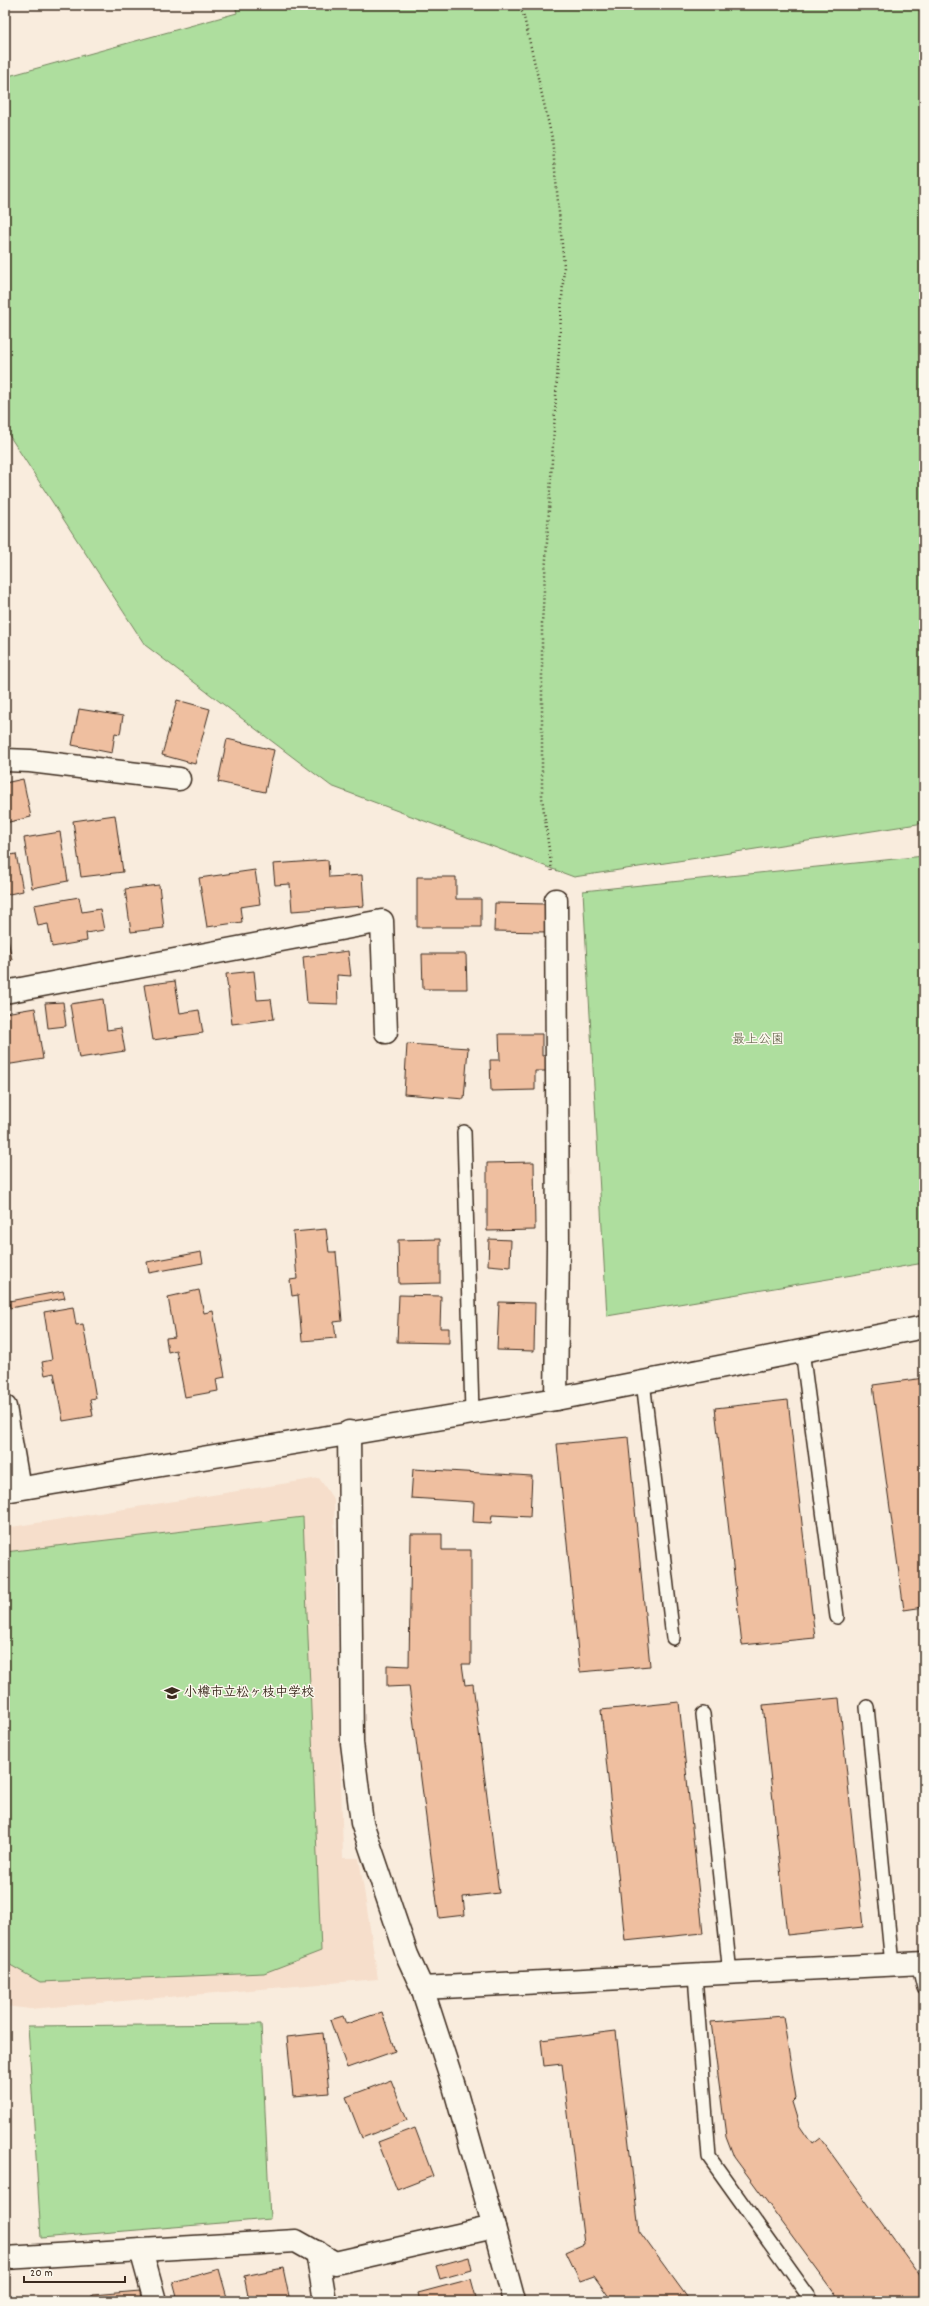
<svg xmlns="http://www.w3.org/2000/svg" width="929" height="2306" font-family="Dekko,'Klee One',sans-serif">
<rect width="100%" height="100%" fill="#f9ecdd"/>
<filter id="ink" filterUnits="userSpaceOnUse"><feTurbulence type="fractalNoise" baseFrequency=".025" numOctaves="2"/><feDisplacementMap in="SourceGraphic" scale="8" xChannelSelector="R" yChannelSelector="G"/><feConvolveMatrix kernelMatrix="1 2 1 2 8 2 1 2 1" color-interpolation-filters="sRGB"/></filter>
<g filter="url(#ink)">
<!-- built -->
<path fill="#f6decb" d="M 319,1478 L 334,1500 L 343,1858 L 359,1858 L 378,1979 L 30,2009 L 5,2006 L 5,1528 Z"/>
<!-- green -->
<g fill="#aede9e" stroke="#74845e">
<path d="M 235,5 L 924,5 L 924,823 L 574,877 L 331,786 L 145,645 L 5,429 L 5,77 L 237,13 Z"/>
<path d="M 924,856 L 924,1263 L 607,1316 L 583,891 Z"/>
<path d="M 303,1517 L 321,1951 L 264,1973 L 40,1982 L 5,1962 L 5,1552 Z"/>
<path d="M 261,2024 L 270,2219 L 41,2238 L 28,2026 Z"/>
</g>
<!-- building -->
<g fill="#efbfa0" stroke="#3b2a1e">
<path d="M 177,700 L 210,709 L 195,764 L 162,755 Z"/>
<path d="M 79,709 L 123,716 L 120,734 L 115,733 L 112,753 L 72,745 Z"/>
<path d="M 227,739 L 274,750 L 265,792 L 218,782 Z"/>
<path d="M 23,779 L 31,817 L 5,823 L 5,783 Z"/>
<path d="M 115,815 L 123,872 L 81,877 L 73,821 Z"/>
<path d="M 60,832 L 68,881 L 32,888 L 24,838 Z"/>
<path d="M 16,854 L 23,891 L 5,895 L 5,856 Z"/>
<path d="M 328,860 L 329,877 L 362,875 L 364,906 L 292,911 L 290,884 L 275,885 L 273,864 Z"/>
<path d="M 255,870 L 260,904 L 240,907 L 242,922 L 207,927 L 199,878 Z"/>
<path d="M 417,877 L 456,877 L 456,899 L 481,899 L 481,927 L 417,927 Z"/>
<path d="M 159,885 L 164,928 L 131,932 L 125,889 Z"/>
<path d="M 79,897 L 82,912 L 100,909 L 104,930 L 86,933 L 87,941 L 52,947 L 48,924 L 38,926 L 34,905 Z"/>
<path d="M 495,903 L 546,904 L 546,932 L 494,931 Z"/>
<path d="M 5,924 L 12,960 L 5,962 Z"/>
<path d="M 348,951 L 351,976 L 337,975 L 338,1004 L 307,1003 L 303,957 Z"/>
<path d="M 422,954 L 466,954 L 467,989 L 423,989 Z"/>
<path d="M 254,971 L 257,1000 L 271,999 L 274,1019 L 232,1024 L 226,974 Z"/>
<path d="M 175,981 L 180,1013 L 199,1010 L 203,1033 L 153,1040 L 144,985 Z"/>
<path d="M 103,999 L 107,1030 L 121,1028 L 125,1051 L 79,1058 L 70,1004 Z"/>
<path d="M 63,1002 L 66,1026 L 48,1028 L 45,1003 Z"/>
<path d="M 35,1008 L 43,1059 L 5,1065 L 5,1013 Z"/>
<path d="M 499,1034 L 542,1034 L 542,1056 L 550,1055 L 550,1071 L 535,1071 L 535,1090 L 491,1091 L 490,1060 L 500,1060 Z"/>
<path d="M 407,1044 L 468,1048 L 464,1099 L 404,1094 Z"/>
<path d="M 534,1162 L 535,1230 L 487,1231 L 487,1163 Z"/>
<path d="M 326,1229 L 329,1252 L 336,1252 L 342,1321 L 334,1322 L 336,1338 L 302,1341 L 298,1295 L 292,1296 L 290,1280 L 297,1279 L 293,1232 Z"/>
<path d="M 440,1239 L 440,1283 L 399,1284 L 398,1240 Z"/>
<path d="M 489,1239 L 511,1240 L 510,1267 L 488,1265 Z"/>
<path d="M 201,1252 L 203,1263 L 149,1273 L 147,1262 Z"/>
<path d="M 199,1290 L 204,1313 L 213,1311 L 225,1377 L 216,1379 L 218,1391 L 185,1397 L 176,1350 L 168,1352 L 166,1338 L 175,1337 L 168,1297 Z"/>
<path d="M 63,1291 L 65,1298 L 10,1308 L 9,1301 Z"/>
<path d="M 399,1295 L 441,1296 L 440,1328 L 449,1328 L 449,1343 L 397,1342 Z"/>
<path d="M 499,1302 L 535,1303 L 534,1351 L 497,1350 Z"/>
<path d="M 73,1307 L 76,1325 L 83,1324 L 96,1398 L 90,1399 L 93,1416 L 63,1421 L 54,1373 L 45,1375 L 42,1362 L 52,1360 L 44,1312 Z"/>
<path d="M 924,1378 L 924,1607 L 904,1610 L 873,1385 Z"/>
<path d="M 788,1400 L 815,1638 L 742,1645 L 715,1408 Z"/>
<path d="M 628,1437 L 650,1666 L 580,1672 L 557,1444 Z"/>
<path d="M 413,1469 L 532,1476 L 530,1517 L 492,1515 L 491,1523 L 473,1522 L 474,1502 L 411,1498 Z"/>
<path d="M 411,1534 L 442,1534 L 442,1550 L 471,1550 L 471,1664 L 462,1664 L 465,1685 L 473,1684 L 499,1893 L 463,1897 L 465,1915 L 439,1918 L 409,1686 L 387,1687 L 387,1665 L 409,1666 Z"/>
<path d="M 839,1698 L 863,1927 L 787,1935 L 763,1705 Z"/>
<path d="M 679,1702 L 703,1933 L 625,1941 L 601,1710 Z"/>
<path d="M 382,2012 L 395,2051 L 347,2068 L 330,2020 L 343,2016 L 346,2024 Z"/>
<path d="M 783,2016 L 796,2098 L 792,2102 L 799,2125 L 812,2144 L 820,2138 L 924,2281 L 924,2301 L 840,2301 L 734,2157 L 726,2136 L 711,2022 Z"/>
<path d="M 616,2031 L 639,2231 L 690,2301 L 612,2301 L 594,2276 L 580,2281 L 566,2252 L 584,2244 L 562,2064 L 544,2066 L 541,2040 Z"/>
<path d="M 323,2033 L 329,2093 L 293,2096 L 287,2037 Z"/>
<path d="M 391,2080 L 407,2120 L 362,2138 L 346,2097 Z"/>
<path d="M 415,2128 L 433,2176 L 397,2190 L 378,2142 Z"/>
<path d="M 469,2257 L 472,2270 L 440,2279 L 436,2266 Z"/>
<path d="M 283,2268 L 290,2301 L 249,2301 L 244,2276 Z"/>
<path d="M 219,2269 L 228,2301 L 178,2301 L 173,2282 Z"/>
<path d="M 471,2279 L 477,2301 L 420,2301 L 418,2293 Z"/>
<path d="M 140,2291 L 141,2301 L 92,2301 L 92,2295 Z"/>
</g>
<g fill="none" stroke-linecap="round" stroke-linejoin="round">
<!-- lane casing -->
<g stroke="#3b2a1e" stroke-width="16">
<g id="lane">
<path d="M 464,1132 L 472,1412"/>
<path d="M 802,1350 L 837,1617"/>
<path d="M 643,1381 L 673,1638"/>
<path d="M 867,1707 L 892,1965"/>
<path d="M 703,1714 L 730,1974"/>
<path d="M 918,1963 L 924,1988"/>
<path d="M 695,1976 L 709,2157 L 812,2301"/>
</g>
</g>
<!-- street casing -->
<g stroke="#3b2a1e" stroke-width="25">
<g id="street">
<path d="M 5,760 L 30,761 L 179,779"/>
<path d="M 5,992 L 382,921 L 386,1032"/>
<path d="M 556,1399 L 558,1247 L 556,900"/>
<path d="M 5,1407 L 19,1488"/>
<path d="M 422,1988 L 924,1963"/>
<path d="M 141,2250 L 155,2301"/>
<path d="M 317,2252 L 325,2301"/>
<path d="M 5,2258 L 296,2241 L 335,2263 L 494,2227 L 514,2301"/>
</g>
</g>
<!-- secondary casing -->
<g stroke="#3b2a1e" stroke-width="25">
<g id="secondary">
<path d="M 349,1432 L 352,1743 L 362,1823 L 407,1955 L 422,1988 L 454,2086 L 494,2227"/>
<path d="M 5,1491 L 556,1399 L 924,1327"/>
</g>
</g>
<!-- path -->
<path stroke="#3b2a1e" stroke-width="2.5" stroke-dasharray="1 3" stroke-linecap="butt" d="M 517,5 L 523,13 L 552,138 L 564,266 L 542,623 L 542,797 L 552,872"/>
<!-- lane -->
<use href="#lane" stroke="#fbf7ec" stroke-width="13"/>
<!-- street -->
<use href="#street" stroke="#fbf7ec" stroke-width="22"/>
<!-- secondary -->
<use href="#secondary" stroke="#fbf7ec" stroke-width="22"/>
</g>
</g>
<!-- icons -->
<defs>
<g id="school-bare" transform="scale(1.2)"><path d="M0-5L7-2L0 1L-7-2ZM-4 1L0 2.5L4 1V4Q0 6-4 4Z" fill="#3b2a1e" stroke="#fbf7ec" stroke-width="2.5" paint-order="stroke"/></g>
</defs>
<g fill-rule="evenodd">
<use href="#school-bare" x="172" y="1693"/>
</g>
<g text-anchor="middle" dominant-baseline="central" stroke-width="3" stroke-linejoin="round" paint-order="stroke">
<!-- park labels -->
<g font-size="13" fill="#58573e" stroke="#fbf7ec">
<text x="758" y="1040">最上公園</text>
</g>
<!-- poi labels -->
<g font-size="13" font-weight="bold" fill="#3b2a1e" stroke="#fbf7ec" text-anchor="start">
<text x="184" y="1693">小樽市立松ヶ枝中学校</text>
</g>
</g>
<!-- margin -->
<rect width="929" height="2306" fill="none" stroke="#fbf7ec" stroke-width="20"/>
<rect x="10" y="10" width="909" height="2286" fill="none" stroke="#3b2a1e" stroke-width="1.5" filter="url(#ink)"/>
<!-- scale -->
<path d="M24 2276v6h101v-6" fill="none" stroke="#3b2a1e" stroke-width="2"/>
<text x="30" y="2276" font-size="12" fill="#3b2a1e" stroke="#fbf7ec" stroke-width="3" paint-order="stroke">20 m</text>
</svg>
